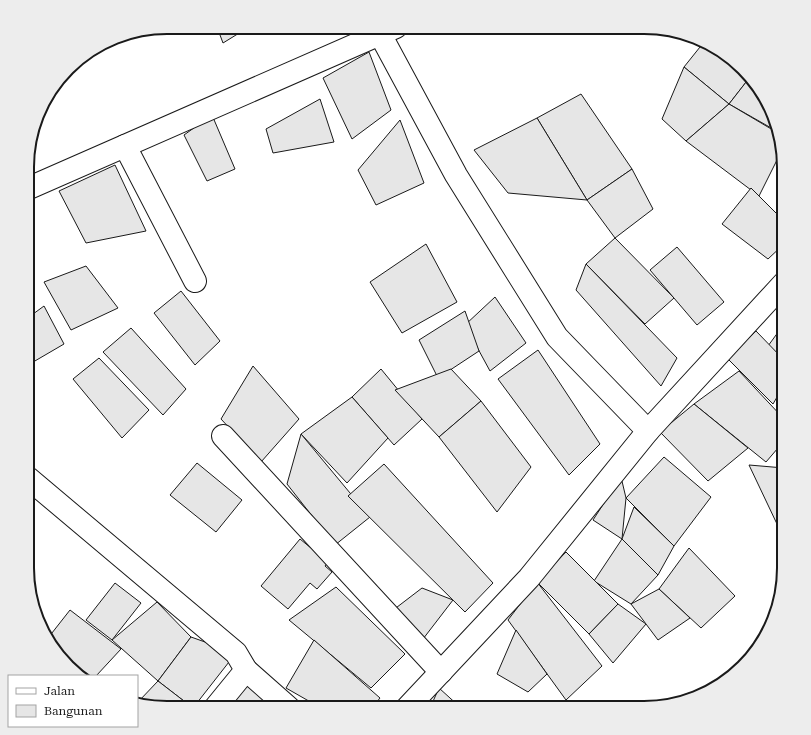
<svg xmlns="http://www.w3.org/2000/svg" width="811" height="735" font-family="'Roboto Serif',serif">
<rect width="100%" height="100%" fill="#fff"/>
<!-- building -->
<g fill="#e6e6e6" stroke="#1a1a1a">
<path d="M 217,27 L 249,27 L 223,43 Z"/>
<path d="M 704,42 L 708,43 L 750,77 L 729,104 L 684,67 Z"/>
<path d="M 369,52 L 391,110 L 352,139 L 323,78 Z"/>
<path d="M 684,67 L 729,104 L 686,141 L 662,119 Z"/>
<path d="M 750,77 L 773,113 L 776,126 L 773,129 L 729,104 Z"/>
<path d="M 581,94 L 632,169 L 587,200 L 537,118 Z"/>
<path d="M 320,99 L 334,142 L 273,153 L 266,129 Z"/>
<path d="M 729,104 L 778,133 L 782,150 L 759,196 L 686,141 Z"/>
<path d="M 212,115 L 235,169 L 207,181 L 184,135 Z"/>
<path d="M 537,118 L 587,200 L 508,193 L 474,150 Z"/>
<path d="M 400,120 L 424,183 L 376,205 L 358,170 Z"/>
<path d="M 783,156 L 784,158 L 784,181 L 778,175 Z"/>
<path d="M 115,165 L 146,231 L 86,243 L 59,191 Z"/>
<path d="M 632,169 L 653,209 L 615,238 L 587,200 Z"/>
<path d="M 751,188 L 784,221 L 784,244 L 768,259 L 722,224 Z"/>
<path d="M 615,238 L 674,298 L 645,324 L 586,264 Z"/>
<path d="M 426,244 L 457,302 L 402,333 L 370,282 Z"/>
<path d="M 677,247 L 724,302 L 697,325 L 650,270 Z"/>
<path d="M 586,264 L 677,358 L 661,386 L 576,290 Z"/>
<path d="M 86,266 L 118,308 L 71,330 L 44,282 Z"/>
<path d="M 181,291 L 220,341 L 195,365 L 154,313 Z"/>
<path d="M 495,297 L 526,343 L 490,371 L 465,325 Z"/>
<path d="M 44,306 L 64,344 L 28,365 L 29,317 Z"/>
<path d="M 465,311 L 479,351 L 438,378 L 419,340 Z"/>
<path d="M 784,324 L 784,361 L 768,346 Z"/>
<path d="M 131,328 L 186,389 L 163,415 L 103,352 Z"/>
<path d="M 756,331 L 784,360 L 784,385 L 773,404 L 728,359 Z"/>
<path d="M 538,350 L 600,444 L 569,475 L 498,379 Z"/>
<path d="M 99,358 L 149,410 L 122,438 L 73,379 Z"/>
<path d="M 253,366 L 299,419 L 261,462 L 221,419 Z"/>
<path d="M 381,369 L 422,419 L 394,445 L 352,397 Z"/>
<path d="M 451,369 L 481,401 L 439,437 L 395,390 Z"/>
<path d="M 739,371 L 784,419 L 784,441 L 766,462 L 694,404 Z"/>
<path d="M 352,397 L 388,438 L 347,483 L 301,434 Z"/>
<path d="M 481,401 L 531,467 L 497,512 L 439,437 Z"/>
<path d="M 694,404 L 748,448 L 708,481 L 660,432 Z"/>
<path d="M 301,434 L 370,517 L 335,545 L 287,484 Z"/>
<path d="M 664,457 L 711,497 L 674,546 L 626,498 Z"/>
<path d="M 197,463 L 242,500 L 216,532 L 170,495 Z"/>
<path d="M 384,464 L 493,583 L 465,612 L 348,496 Z"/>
<path d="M 749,465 L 784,468 L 784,515 L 777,524 Z"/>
<path d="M 621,477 L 626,498 L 622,539 L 593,520 Z"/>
<path d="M 634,507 L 674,546 L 658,575 L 622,539 Z"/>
<path d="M 300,539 L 328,562 L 325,566 L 332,572 L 317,589 L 310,583 L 288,609 L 261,586 Z"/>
<path d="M 622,539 L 658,575 L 631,604 L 594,581 Z"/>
<path d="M 689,548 L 735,596 L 701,628 L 659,589 Z"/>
<path d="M 566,552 L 618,604 L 589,634 L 537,582 Z"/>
<path d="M 537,582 L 602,666 L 566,700 L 508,620 Z"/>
<path d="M 115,583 L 141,603 L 112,640 L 86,620 Z"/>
<path d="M 336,587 L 405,654 L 371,688 L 289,620 Z"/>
<path d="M 422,588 L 453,600 L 423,639 L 388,614 Z"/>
<path d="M 659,589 L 690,618 L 658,640 L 631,604 Z"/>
<path d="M 157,602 L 191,637 L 158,681 L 112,640 Z"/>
<path d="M 618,604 L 646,624 L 613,663 L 589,634 Z"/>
<path d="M 70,610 L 121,649 L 96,676 L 84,676 L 62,660 L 48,638 Z"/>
<path d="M 516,630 L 547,674 L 528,692 L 497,674 Z"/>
<path d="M 191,637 L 236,653 L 193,708 L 158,681 Z"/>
<path d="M 314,640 L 380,698 L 372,708 L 321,708 L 286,688 Z"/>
<path d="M 255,677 L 275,708 L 235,708 L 231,704 Z"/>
<path d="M 158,681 L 193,708 L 167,708 L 138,702 Z"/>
<path d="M 439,688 L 461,708 L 430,708 Z"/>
</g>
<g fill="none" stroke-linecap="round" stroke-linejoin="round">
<!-- minor casing -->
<g stroke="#1a1a1a" stroke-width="24">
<g id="minor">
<path d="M 380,34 L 456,175 L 557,337 L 648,431"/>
<path d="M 125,146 L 195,281"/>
<path d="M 29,188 L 396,27"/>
<path d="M 223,436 L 441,672"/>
<path d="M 28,478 L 236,653 L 246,670 L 215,708"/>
<path d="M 246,670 L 289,708"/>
<path d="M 407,708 L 529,578 L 648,431 L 784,283"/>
</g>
</g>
<!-- minor -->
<use href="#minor" stroke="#fff" stroke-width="22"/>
</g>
<!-- crop -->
<path d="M0 0H811V735H0ZM167 34H644A133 133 0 0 1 777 167V568A133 133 0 0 1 644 701H167A133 133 0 0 1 34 568V167A133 133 0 0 1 167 34Z" fill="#ededed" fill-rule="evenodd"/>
<path fill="none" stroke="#1a1a1a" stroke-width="2" d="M167 34H644A133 133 0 0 1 777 167V568A133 133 0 0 1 644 701H167A133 133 0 0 1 34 568V167A133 133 0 0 1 167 34Z"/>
<!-- legend -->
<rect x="8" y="675" width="130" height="52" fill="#ffffff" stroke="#a3a3a3"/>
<rect x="16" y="688" width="20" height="6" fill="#ffffff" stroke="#a3a3a3"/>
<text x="44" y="695" font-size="12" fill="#1a1a1a">Jalan</text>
<rect x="16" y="705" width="20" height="12" fill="#e6e6e6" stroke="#a3a3a3"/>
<text x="44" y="715" font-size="12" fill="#1a1a1a">Bangunan</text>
</svg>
